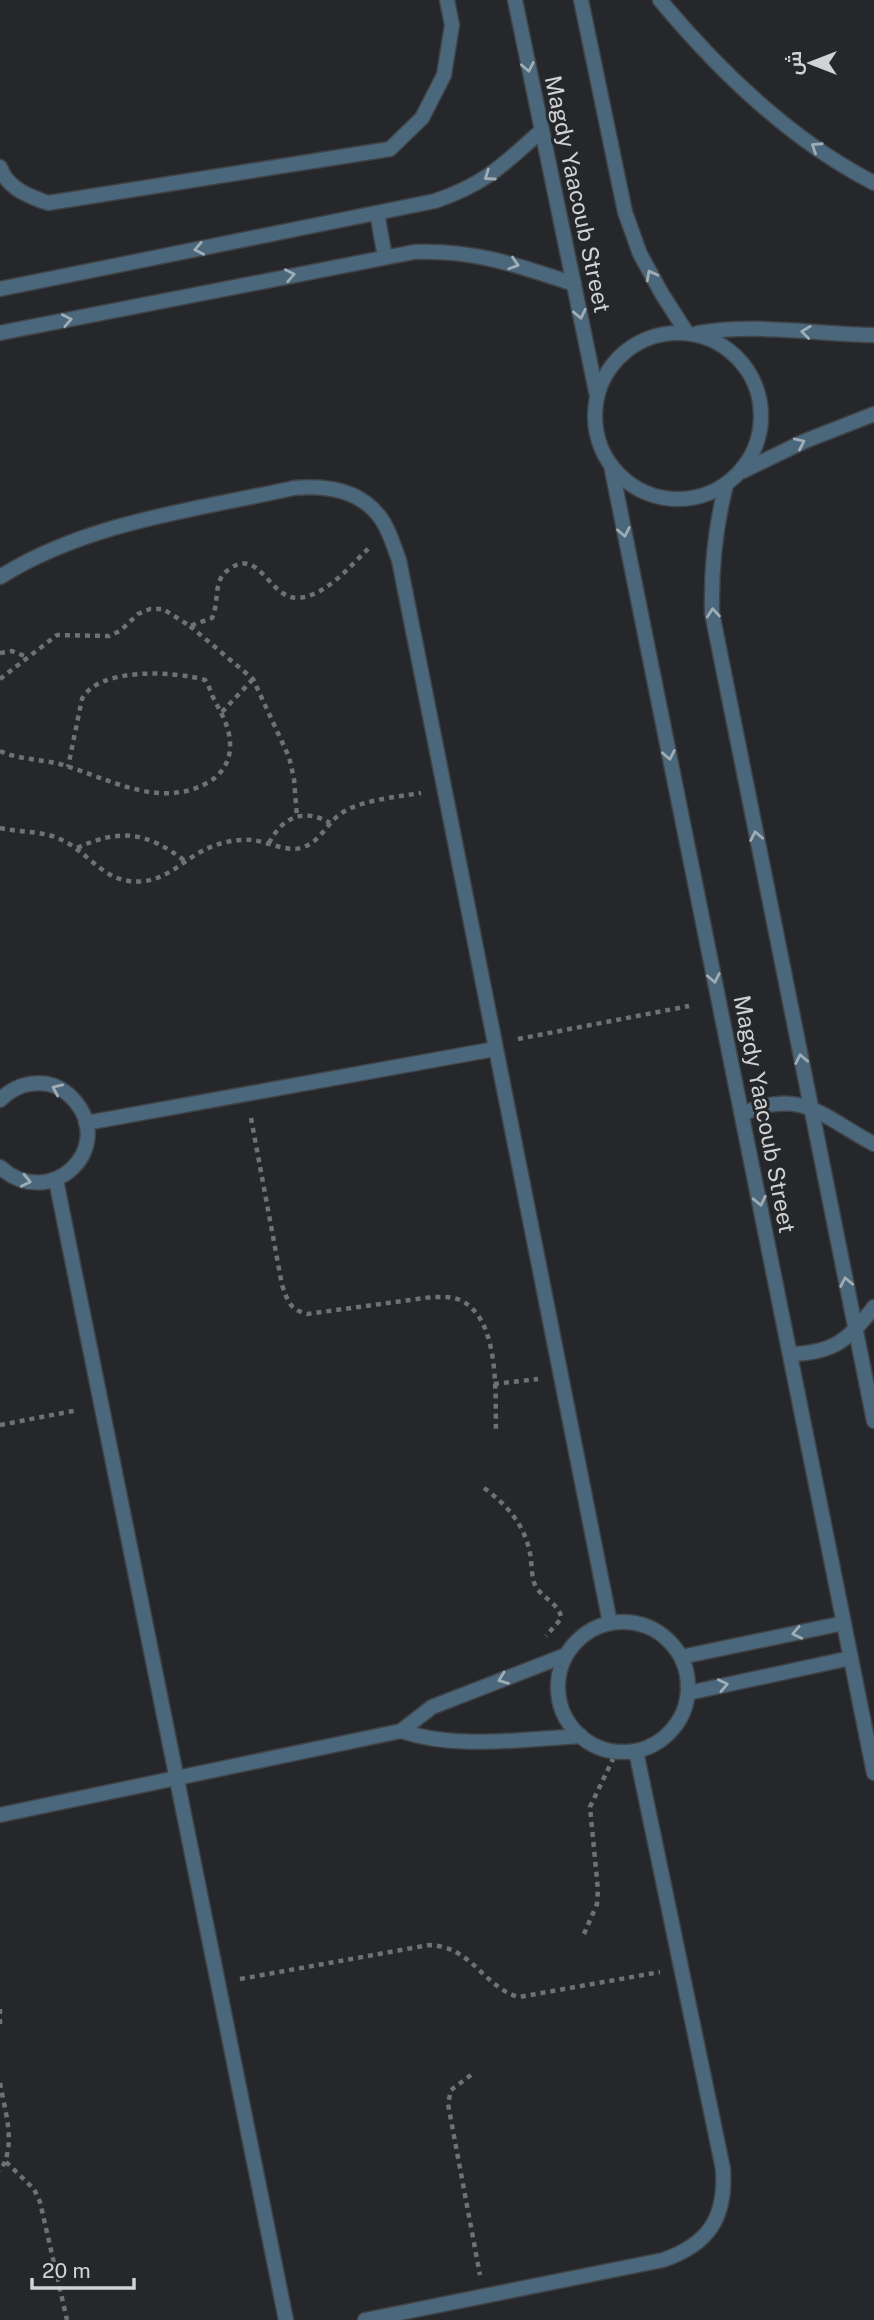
<svg xmlns="http://www.w3.org/2000/svg" width="874" height="2320" font-family="'Public Sans',Cairo,sans-serif">
<rect width="100%" height="100%" fill="#25272b"/>
<g fill="none" stroke-linecap="round" stroke-linejoin="round">
<!-- street casing -->
<g stroke="#404246" stroke-width="17">
<g id="street">
<path d="M 515,0 L 597,396"/>
<path d="M 581,0 L 625,212 L 640,254 L 662,294 L 687,333"/>
<path d="M 660,0 C 720,72 790,140 874,183"/>
<path d="M 0,167 C 7,188 28,196 48,203 L 390,149 L 422,118 L 444,75 L 452,25 L 447,0"/>
<path d="M 377,213 L 385,257"/>
<path d="M 0,289 L 435,201 C 485,184 502,166 541,131"/>
<path d="M 0,333 L 414,252 C 475,250 517,265 574,284"/>
<path d="M 698,333 C 758,323 814,334 874,335"/>
<circle cx="678" cy="416" r="83"/>
<path d="M 611,465 L 874,1773"/>
<path d="M 743,471 L 805,441 L 874,414"/>
<path d="M 726,485 C 715,528 711,568 712,613 L 874,1421"/>
<path d="M 0,577 C 87,522 195,510 294,488 C 326,485 362,490 382,520 C 390,532 394,547 399,560 L 610,1623"/>
<path d="M 0,1100 C 14,1086 29,1081 48,1084 C 59,1086 68,1093 75,1101 C 116,1150 49,1212 0,1167"/>
<path d="M 742,1114 C 801,1087 823,1117 874,1144"/>
<path d="M 86,1123 L 495,1049"/>
<path d="M 56,1180 L 286,2320"/>
<path d="M 791,1354 C 833,1353 849,1340 874,1307"/>
<circle cx="623" cy="1687" r="65"/>
<path d="M 681,1657 L 844,1623"/>
<path d="M 688,1693 L 851,1658"/>
<path d="M 401,1731 L 432,1707 L 566,1655"/>
<path d="M 0,1815 L 401,1731 C 458,1750 522,1739 581,1736"/>
<path d="M 365,2320 L 663,2260 C 709,2244 726,2218 723,2169 L 636,1751"/>
</g>
</g>
<!-- path -->
<g stroke="#6f7174" stroke-width="4.5" stroke-dasharray="5 5" stroke-linecap="butt">
<path d="M 190,626 L 253,679 L 289,757 L 294,779 L 297,817"/>
<path d="M 0,653 L 12,651 L 27,657"/>
<path d="M 0,679 L 57,635 L 109,636 L 120,631 L 138,614 L 150,609 L 163,609 L 190,626 L 212,618 C 218,605 215,592 220,580 C 222,575 226,571 231,568 C 260,548 270,600 299,598 C 327,595 350,566 369,548"/>
<path d="M 222,712 L 253,679"/>
<path d="M 0,751 C 19,760 43,759 63,765 C 110,779 159,809 207,783 C 220,776 229,764 230,749 C 231,729 223,717 214,699 C 210,693 210,686 205,680 C 175,671 98,667 82,699 L 68,767"/>
<path d="M 0,828 C 21,833 42,830 62,840 C 86,851 102,878 129,881 C 167,886 183,856 216,845 C 227,841 241,839 252,840 C 269,842 288,853 304,847 C 321,840 326,825 339,815 C 358,800 397,797 421,793"/>
<path d="M 269,843 C 282,818 303,807 330,823"/>
<path d="M 77,848 C 121,828 147,832 185,861"/>
<path d="M 518,1039 L 689,1006"/>
<path d="M 251,1118 L 282,1285 C 288,1301 289,1309 307,1314 L 432,1297 C 443,1297 454,1296 464,1302 C 500,1324 495,1394 496,1431"/>
<path d="M 494,1384 L 538,1379"/>
<path d="M 0,1425 L 78,1410"/>
<path d="M 484,1488 C 507,1505 524,1524 530,1553 C 532,1563 531,1576 535,1585 C 541,1598 561,1604 561,1619 L 546,1636"/>
<path d="M 584,1934 L 597,1904 L 598,1890 L 590,1807 L 613,1759"/>
<path d="M 240,1979 L 429,1945 C 472,1946 484,1988 519,1997 L 660,1972"/>
<path d="M 0,2009 L 0,2025"/>
<path d="M 471,2075 L 451,2090 L 448,2104 L 480,2275"/>
<path d="M 0,2083 C 5,2112 17,2145 0,2171"/>
<path d="M 6,2162 L 34,2189 L 40,2202 L 67,2320"/>
</g>
<!-- street -->
<use href="#street" stroke="#4a677b" stroke-width="14"/>
</g>
<!-- one-way arrows -->
<defs><path id="oneway-chevron" d="M-2-3.5L2.5 0L-2 3.5" fill="none" stroke-width="1.6" stroke-linecap="round" stroke-linejoin="round" transform="scale(1.75)"/></defs>
<g stroke="#a1adb5">
<use href="#oneway-chevron" transform="translate(528 67) rotate(79)"/>
<use href="#oneway-chevron" transform="translate(816 147) rotate(-147)"/>
<use href="#oneway-chevron" transform="translate(489 176) rotate(145)"/>
<use href="#oneway-chevron" transform="translate(199 249) rotate(169)"/>
<use href="#oneway-chevron" transform="translate(514 264) rotate(18)"/>
<use href="#oneway-chevron" transform="translate(290 275) rotate(-11)"/>
<use href="#oneway-chevron" transform="translate(651 275) rotate(-118)"/>
<use href="#oneway-chevron" transform="translate(580 314) rotate(78)"/>
<use href="#oneway-chevron" transform="translate(67 320) rotate(-11)"/>
<use href="#oneway-chevron" transform="translate(806 332) rotate(-173)"/>
<use href="#oneway-chevron" transform="translate(800 443) rotate(-25)"/>
<use href="#oneway-chevron" transform="translate(624 532) rotate(79)"/>
<use href="#oneway-chevron" transform="translate(713 613) rotate(-95)"/>
<use href="#oneway-chevron" transform="translate(669 755) rotate(79)"/>
<use href="#oneway-chevron" transform="translate(756 836) rotate(-101)"/>
<use href="#oneway-chevron" transform="translate(714 978) rotate(79)"/>
<use href="#oneway-chevron" transform="translate(801 1059) rotate(-101)"/>
<use href="#oneway-chevron" transform="translate(57 1089) rotate(-156)"/>
<use href="#oneway-chevron" transform="translate(26 1181) rotate(13)"/>
<use href="#oneway-chevron" transform="translate(760 1201) rotate(78)"/>
<use href="#oneway-chevron" transform="translate(846 1282) rotate(-101)"/>
<use href="#oneway-chevron" transform="translate(797 1633) rotate(168)"/>
<use href="#oneway-chevron" transform="translate(503 1679) rotate(159)"/>
<use href="#oneway-chevron" transform="translate(723 1685) rotate(-12)"/>
</g>
<g text-anchor="middle" dominant-baseline="central" stroke-width="6" stroke-linejoin="round" paint-order="stroke">
<!-- street labels -->
<g font-size="23" fill="#d0d2d4" stroke="#25272b">
<text transform="translate(578 194) rotate(78)">Magdy Yaacoub Street</text>
<text transform="translate(765 1114) rotate(79)">Magdy Yaacoub Street</text>
</g>
</g>
<!-- north arrow -->
<g transform="translate(811 63) rotate(270)" stroke="#25272b" stroke-width="5" paint-order="stroke">
<path d="M0-5L12 26L0 18L-12 26Z" fill="#d0d2d4"/>
<text y="-10" font-size="19" font-weight="bold" text-anchor="middle" fill="#d0d2d4">ش</text>
</g>
<!-- scale -->
<path d="M32 2278v10h102v-10" fill="none" stroke="#d0d2d4" stroke-width="3.5"/>
<text x="42" y="2278" font-size="21" fill="#d0d2d4" stroke="#25272b" stroke-width="5" paint-order="stroke">20 m</text>
</svg>
